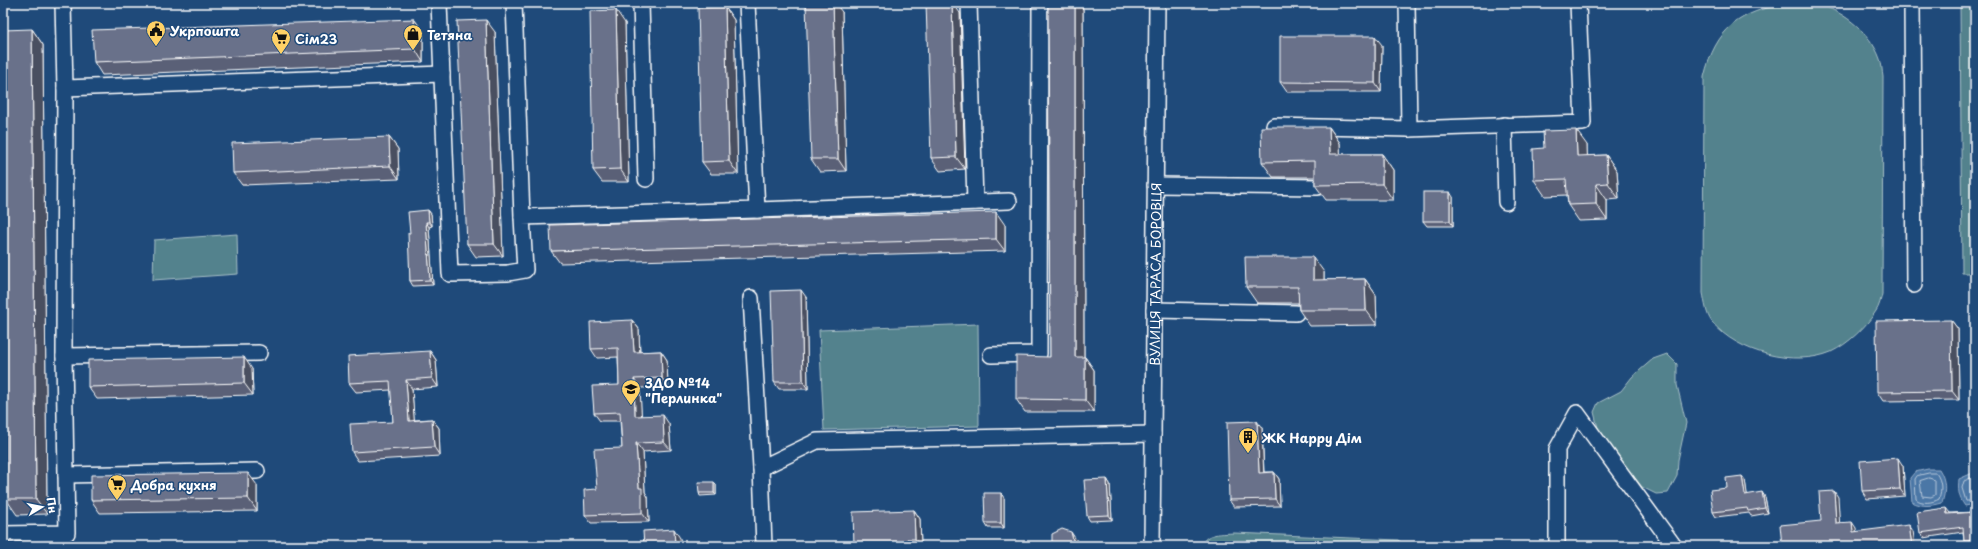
<svg xmlns="http://www.w3.org/2000/svg" width="1978" height="549" font-family="'Playpen Sans',sans-serif">
<rect width="100%" height="100%" fill="#1f4a7a"/>
<filter id="ink" filterUnits="userSpaceOnUse"><feTurbulence type="fractalNoise" baseFrequency=".025" numOctaves="2"/><feDisplacementMap in="SourceGraphic" scale="8" xChannelSelector="R" yChannelSelector="G"/><feConvolveMatrix kernelMatrix="1 2 1 2 8 2 1 2 1" color-interpolation-filters="sRGB"/></filter>
<g filter="url(#ink)">
<!-- green -->
<g fill="#52828d" stroke="#a8c0c6">
<path d="M 1788,3 C 1795,3 1803,2 1810,3 C 1838,6 1871,32 1880,59 C 1882,64 1882,71 1883,77 L 1882,294 C 1881,299 1879,307 1876,311 C 1866,327 1848,344 1831,352 C 1795,367 1737,353 1712,322 C 1706,314 1705,303 1703,293 L 1704,77 C 1716,28 1739,12 1788,3 Z"/>
<path d="M 1960,3 L 1975,3 L 1975,273 L 1962,273 Z"/>
<path d="M 237,234 L 238,274 L 153,280 L 154,240 Z"/>
<path d="M 978,324 L 979,426 L 824,430 L 819,330 Z"/>
<path d="M 1667,354 L 1677,364 L 1677,385 L 1686,423 L 1678,460 L 1677,476 L 1668,493 L 1656,494 L 1642,487 L 1599,432 L 1594,412 L 1598,403 L 1621,391 L 1632,377 L 1653,359 Z"/>
<path d="M 1234,533 L 1398,540 L 1406,546 L 1201,546 C 1205,532 1223,534 1234,533 Z"/>
</g>
<!-- water -->
<g fill="#4c77a6" stroke="#94adca">
<path d="M 1928,469 L 1939,469 C 1946,480 1946,491 1942,503 C 1932,506 1922,507 1912,502 L 1910,478 L 1915,472 Z"/>
<path d="M 1975,472 L 1975,504 L 1965,506 C 1958,497 1958,489 1959,479 Z"/>
</g>
<g fill="none" stroke-linecap="round" stroke-linejoin="round">
<!-- shore -->
<g stroke="#b7c9db" stroke-width="1">
<path d="M 1929,473 L 1936,473 C 1942,481 1942,491 1939,499 C 1933,503 1921,504 1916,499 L 1915,479 L 1917,476 Z"/>
<path d="M 1975,476 L 1964,481 L 1962,488 L 1966,501 L 1975,501"/>
<path d="M 1929,478 L 1935,480 L 1935,495 L 1931,497 L 1922,496 L 1920,481 Z"/>
</g>
<!-- minor casing -->
<g stroke="#fff" stroke-width="18">
<g id="minor">
<path d="M 439,3 L 450,274 L 508,273 L 525,270 L 522,217 L 757,210 L 747,3"/>
<path d="M 514,3 L 522,217"/>
<path d="M 641,3 L 646,179"/>
<path d="M 969,3 L 975,202"/>
<path d="M 1407,3 L 1409,129"/>
<path d="M 1912,3 L 1914,285"/>
<path d="M 65,88 L 442,74"/>
<path d="M 1504,125 L 1506,202"/>
<path d="M 1274,126 L 1409,129 L 1583,123 L 1578,3"/>
<path d="M 1155,185 L 1318,187"/>
<path d="M 757,210 L 1009,201"/>
<path d="M 751,298 L 761,468 L 764,546"/>
<path d="M 1154,310 L 1296,313"/>
<path d="M 991,355 L 1039,354 L 1040,3"/>
<path d="M 64,356 L 259,353"/>
<path d="M 761,468 L 817,441 L 1153,434"/>
<path d="M 66,475 L 257,471"/>
<path d="M 3,534 L 67,533 L 64,356 L 65,88 L 63,3"/>
<path id="s1" d="M 1152,546 L 1157,3"/>
<path d="M 1557,546 L 1557,449 L 1577,413 L 1674,546"/>
</g>
</g>
<!-- minor -->
<use href="#minor" stroke="#1f4a7a" stroke-width="15"/>
</g>
<!-- wall -->
<g fill="#5a6177" stroke="#fff">
<path d="M 1048,3 L 1079,3 L 1083,9 L 1084,357 L 1085,357 L 1094,370 L 1094,412 L 1025,412 L 1016,399 L 1050,357 Z"/>
<path d="M 725,7 L 734,20 L 738,174 L 711,174 L 702,162 Z"/>
<path d="M 842,12 L 846,171 L 820,172 L 811,159 Z"/>
<path d="M 960,13 L 965,169 L 940,171 L 931,158 Z"/>
<path d="M 414,19 L 423,31 L 423,62 L 102,75 L 94,62 Z"/>
<path d="M 625,23 L 629,182 L 602,182 L 593,170 Z"/>
<path d="M 32,29 L 43,45 L 47,514 L 17,515 L 6,499 Z"/>
<path d="M 495,32 L 503,256 L 476,257 L 467,244 Z"/>
<path d="M 1382,45 L 1381,92 L 1287,92 L 1280,82 Z"/>
<path d="M 1329,127 L 1340,143 L 1340,154 L 1382,154 L 1393,170 L 1393,200 L 1326,200 L 1315,185 L 1315,177 L 1273,177 L 1262,162 Z"/>
<path d="M 389,137 L 398,149 L 399,179 L 242,185 L 233,173 Z"/>
<path d="M 1587,145 L 1587,156 L 1606,155 L 1617,171 L 1619,199 L 1607,200 L 1607,220 L 1579,221 L 1568,205 L 1567,195 L 1545,196 L 1534,180 Z"/>
<path d="M 1453,197 L 1453,226 L 1427,226 L 1423,221 Z"/>
<path d="M 428,210 L 431,214 L 432,226 L 429,227 L 433,285 L 413,286 L 410,281 L 410,233 Z"/>
<path d="M 1005,225 L 1005,251 L 560,263 L 551,251 Z"/>
<path d="M 1324,272 L 1324,280 L 1365,279 L 1376,295 L 1377,325 L 1310,326 L 1299,310 L 1298,303 L 1257,303 L 1246,287 Z"/>
<path d="M 806,297 L 808,389 L 779,389 L 774,382 Z"/>
<path d="M 632,320 L 639,329 L 640,352 L 661,351 L 667,360 L 668,387 L 640,388 L 641,416 L 669,424 L 671,450 L 643,452 L 645,492 L 648,497 L 649,522 L 591,523 L 585,515 L 597,489 L 622,448 L 620,421 L 600,421 L 594,413 L 619,385 L 618,357 L 597,358 L 591,349 Z"/>
<path d="M 1951,320 L 1958,329 L 1959,400 L 1883,401 L 1877,392 Z"/>
<path d="M 430,351 L 436,360 L 438,387 L 412,389 L 414,420 L 432,419 L 439,428 L 440,456 L 358,461 L 352,452 L 393,422 L 391,390 L 356,392 L 349,383 Z"/>
<path d="M 252,369 L 253,395 L 97,399 L 88,387 Z"/>
<path d="M 1262,428 L 1264,472 L 1274,472 L 1279,479 L 1280,506 L 1234,507 L 1229,500 Z"/>
<path d="M 1903,466 L 1905,496 L 1867,499 L 1862,491 Z"/>
<path d="M 1107,479 L 1110,484 L 1112,520 L 1090,521 L 1087,516 Z"/>
<path d="M 1745,480 L 1747,495 L 1765,497 L 1768,513 L 1751,516 L 1749,513 L 1716,517 L 1713,512 L 1727,488 Z"/>
<path d="M 716,484 L 716,495 L 700,496 L 699,493 Z"/>
<path d="M 257,485 L 257,511 L 100,513 L 91,500 Z"/>
<path d="M 1004,498 L 1004,528 L 988,528 L 985,523 Z"/>
<path d="M 914,510 L 920,519 L 921,546 L 854,546 Z"/>
<path d="M 1975,512 L 1975,545 L 1967,546 L 1964,541 L 1963,532 L 1923,538 L 1920,533 L 1950,513 Z"/>
</g>
<!-- shaded-wall -->
<g fill="#4a4f61" stroke="#fff">
<path d="M 833,3 L 835,3 L 842,12 L 846,171 L 838,159 Z"/>
<path d="M 952,3 L 953,3 L 960,13 L 965,169 L 956,157 Z"/>
<path d="M 1075,3 L 1079,3 L 1083,9 L 1084,369 L 1075,357 Z"/>
<path d="M 725,7 L 734,20 L 738,174 L 729,161 Z"/>
<path d="M 616,10 L 625,23 L 629,182 L 620,169 Z"/>
<path d="M 414,19 L 423,31 L 423,62 L 415,49 Z"/>
<path d="M 486,20 L 495,32 L 503,256 L 494,244 Z"/>
<path d="M 32,29 L 43,45 L 47,514 L 36,499 Z"/>
<path d="M 1375,36 L 1382,45 L 1381,92 L 1375,83 Z"/>
<path d="M 1329,127 L 1340,143 L 1341,170 L 1330,154 Z"/>
<path d="M 1576,130 L 1587,145 L 1588,172 L 1577,156 Z"/>
<path d="M 389,137 L 398,149 L 399,179 L 390,166 Z"/>
<path d="M 1382,154 L 1393,170 L 1393,200 L 1382,184 Z"/>
<path d="M 1606,155 L 1617,171 L 1619,199 L 1608,183 Z"/>
<path d="M 1596,184 L 1607,200 L 1607,220 L 1596,204 Z"/>
<path d="M 1450,192 L 1453,197 L 1453,226 L 1450,221 Z"/>
<path d="M 428,210 L 431,214 L 432,226 L 429,222 Z"/>
<path d="M 996,212 L 1005,225 L 1005,251 L 996,239 Z"/>
<path d="M 426,222 L 429,227 L 433,285 L 430,280 Z"/>
<path d="M 1313,257 L 1324,272 L 1324,296 L 1313,280 Z"/>
<path d="M 1365,279 L 1376,295 L 1377,325 L 1366,310 Z"/>
<path d="M 801,290 L 806,297 L 808,389 L 803,382 Z"/>
<path d="M 632,320 L 639,329 L 640,361 L 634,352 Z"/>
<path d="M 1951,320 L 1958,329 L 1959,400 L 1952,391 Z"/>
<path d="M 430,351 L 436,360 L 438,387 L 432,378 Z"/>
<path d="M 661,351 L 667,360 L 668,387 L 662,378 Z"/>
<path d="M 244,357 L 252,369 L 253,395 L 244,383 Z"/>
<path d="M 1085,357 L 1094,370 L 1094,412 L 1085,400 Z"/>
<path d="M 634,379 L 640,388 L 642,425 L 635,416 Z"/>
<path d="M 406,380 L 412,389 L 415,430 L 409,421 Z"/>
<path d="M 663,415 L 669,424 L 671,450 L 664,442 Z"/>
<path d="M 432,419 L 439,428 L 440,456 L 434,447 Z"/>
<path d="M 1257,421 L 1262,428 L 1264,480 L 1259,473 Z"/>
<path d="M 636,443 L 643,452 L 645,492 L 648,497 L 649,522 L 642,513 L 639,488 Z"/>
<path d="M 1898,458 L 1903,466 L 1905,496 L 1900,489 Z"/>
<path d="M 1274,472 L 1279,479 L 1280,506 L 1275,499 Z"/>
<path d="M 248,473 L 257,485 L 257,511 L 248,498 Z"/>
<path d="M 1742,476 L 1745,480 L 1748,500 L 1745,495 Z"/>
<path d="M 1107,479 L 1110,484 L 1112,520 L 1109,515 Z"/>
<path d="M 714,482 L 716,484 L 716,495 L 714,493 Z"/>
<path d="M 1834,491 L 1838,497 L 1840,529 L 1836,523 Z"/>
<path d="M 1762,492 L 1765,497 L 1768,513 L 1765,508 Z"/>
<path d="M 1001,493 L 1004,498 L 1004,528 L 1001,523 Z"/>
<path d="M 1946,508 L 1950,513 L 1950,518 L 1947,514 Z"/>
<path d="M 914,510 L 920,519 L 921,546 L 919,546 L 915,539 Z"/>
<path d="M 1852,522 L 1856,528 L 1857,538 L 1853,532 Z"/>
<path d="M 1909,525 L 1913,531 L 1915,546 L 1912,546 Z"/>
<path d="M 674,529 L 680,538 L 681,546 L 675,546 Z"/>
<path d="M 1071,532 L 1077,541 L 1078,546 L 1074,544 Z"/>
<path d="M 907,539 L 911,546 L 907,546 Z"/>
</g>
<!-- building -->
<g fill="#69718a" stroke="#fff">
<path d="M 806,3 L 833,3 L 838,159 L 811,159 Z"/>
<path d="M 926,3 L 952,3 L 956,157 L 931,158 Z"/>
<path d="M 1048,3 L 1075,3 L 1075,357 L 1085,357 L 1085,400 L 1016,399 L 1016,356 L 1050,357 Z"/>
<path d="M 725,7 L 729,161 L 702,162 L 698,8 Z"/>
<path d="M 616,10 L 620,169 L 593,170 L 590,11 Z"/>
<path d="M 414,19 L 415,49 L 94,62 L 92,30 Z"/>
<path d="M 486,20 L 494,244 L 467,244 L 457,21 Z"/>
<path d="M 32,29 L 36,499 L 6,499 L 3,30 Z"/>
<path d="M 1280,36 L 1375,36 L 1375,83 L 1280,82 Z"/>
<path d="M 1261,127 L 1329,127 L 1330,154 L 1382,154 L 1382,184 L 1315,185 L 1315,161 L 1262,162 Z"/>
<path d="M 1576,130 L 1577,156 L 1606,155 L 1608,183 L 1596,184 L 1596,204 L 1568,205 L 1566,179 L 1534,180 L 1533,149 L 1544,148 L 1543,131 Z"/>
<path d="M 389,137 L 390,166 L 233,173 L 232,143 Z"/>
<rect x="1423" y="192" width="27" height="29"/>
<path d="M 428,210 L 429,222 L 426,222 L 430,280 L 410,281 L 408,233 L 410,233 L 408,212 Z"/>
<path d="M 996,212 L 996,239 L 551,251 L 550,225 Z"/>
<path d="M 1245,257 L 1313,257 L 1313,280 L 1365,279 L 1366,310 L 1299,310 L 1298,287 L 1246,287 Z"/>
<path d="M 801,290 L 803,382 L 774,382 L 771,291 Z"/>
<path d="M 632,320 L 634,352 L 661,351 L 662,378 L 634,379 L 635,416 L 663,415 L 664,442 L 636,443 L 639,488 L 642,488 L 642,513 L 585,515 L 584,490 L 597,489 L 594,449 L 622,448 L 620,412 L 594,413 L 592,386 L 619,385 L 618,348 L 591,349 L 590,322 Z"/>
<path d="M 1951,320 L 1952,391 L 1877,392 L 1876,321 Z"/>
<path d="M 430,351 L 432,378 L 406,380 L 409,421 L 432,419 L 434,447 L 352,452 L 350,424 L 393,422 L 390,381 L 349,383 L 348,356 Z"/>
<path d="M 244,357 L 244,383 L 88,387 L 88,360 Z"/>
<path d="M 1257,421 L 1259,473 L 1274,472 L 1275,499 L 1229,500 L 1227,422 Z"/>
<path d="M 1898,458 L 1900,489 L 1862,491 L 1860,461 Z"/>
<path d="M 248,473 L 248,498 L 91,500 L 91,475 Z"/>
<path d="M 1742,476 L 1745,495 L 1762,492 L 1765,508 L 1748,511 L 1747,508 L 1713,512 L 1710,490 L 1727,488 L 1726,478 Z"/>
<path d="M 1107,479 L 1109,515 L 1087,516 L 1084,480 Z"/>
<path d="M 698,482 L 714,482 L 714,493 L 699,493 Z"/>
<path d="M 1834,491 L 1836,523 L 1852,522 L 1853,532 L 1909,525 L 1912,546 L 1782,546 L 1780,525 L 1821,521 L 1819,492 Z"/>
<path d="M 984,493 L 1001,493 L 1001,523 L 985,523 Z"/>
<path d="M 1946,508 L 1947,514 L 1975,512 L 1975,540 L 1964,541 L 1963,527 L 1920,533 L 1917,512 Z"/>
<path d="M 914,510 L 915,539 L 907,539 L 907,546 L 854,546 L 853,512 Z"/>
<path d="M 674,529 L 675,546 L 644,546 L 643,531 Z"/>
<path d="M 1062,529 L 1071,532 L 1074,544 L 1080,545 L 1080,546 L 1050,546 L 1052,546 L 1052,534 Z"/>
</g>
</g>
<!-- icons -->
<defs>
<g id="civic-pin" transform="scale(1)"><path d="M0 17L-7.5 6A9.5 9.5 0 1 1 7.5 6Z" fill="#ffd166" stroke="#1f4a7a"/><path d="M-.6-6.5H3V-4.5H.6V-3L4-1V1h2V6H-6V1h2V-1L-.6-3ZM-1.2 2.5V6h2.4V2.5Z" fill="#111"/></g>
<g id="shop-pin" transform="scale(1)"><path d="M0 17L-7.5 6A9.5 9.5 0 1 1 7.5 6Z" fill="#ffd166" stroke="#1f4a7a"/><path d="M-5-2.5h2.3a2.7 3.5 0 0 1 5.4 0H5L5.5 6h-11ZM-1.5-2.5h3a1.5 2.3 0 0 0-3 0Z" fill="#111"/></g>
<g id="supermarket-pin" transform="scale(1)"><path d="M0 17L-7.5 6A9.5 9.5 0 1 1 7.5 6Z" fill="#ffd166" stroke="#1f4a7a"/><path d="M-6-5.5h2.5l.6 2H6L4.5 2H-2.5L-4.4-4H-6ZM-1.5 3.2a1.3 1.3 0 1 0 .1 0ZM3 3.2a1.3 1.3 0 1 0 .1 0Z" fill="#111"/></g>
<g id="school-pin" transform="scale(1)"><path d="M0 17L-7.5 6A9.5 9.5 0 1 1 7.5 6Z" fill="#ffd166" stroke="#1f4a7a"/><path d="M0-5L7-2L0 1L-7-2ZM-4 1L0 2.5L4 1V4Q0 6-4 4Z" fill="#111"/></g>
<g id="building-pin" transform="scale(1)"><path d="M0 17L-7.5 6A9.5 9.5 0 1 1 7.5 6Z" fill="#ffd166" stroke="#1f4a7a"/><path d="M-4-6H4V6H1V3H-1V6H-4ZM-2.5-4.3h1.7v1.8h-1.7ZM.8-4.3h1.7v1.8H.8ZM-2.5-1h1.7V.8h-1.7ZM.8-1h1.7V.8H.8Z" fill="#111"/></g>
</defs>
<g fill-rule="evenodd">
<use href="#civic-pin" x="156" y="30"/>
<use href="#shop-pin" x="413" y="34"/>
<use href="#supermarket-pin" x="281" y="38"/>
<use href="#school-pin" x="631" y="389"/>
<use href="#building-pin" x="1248" y="437"/>
<use href="#supermarket-pin" x="117" y="484"/>
</g>
<g text-anchor="middle" dominant-baseline="central" stroke-width="3" stroke-linejoin="round" paint-order="stroke">
<!-- poi labels -->
<g font-size="13" font-weight="bold" fill="#fff" stroke="#1f4a7a" text-anchor="start">
<text x="170" y="30">Укрпошта</text>
<text x="427" y="34">Тетяна</text>
<text x="295" y="38">Сім23</text>
<text x="645" y="382">ЗДО №14<tspan x="645" dy="15">"Перлинка"</tspan></text>
<text x="1262" y="437">ЖК Happy Дім</text>
<text x="131" y="484">Добра кухня</text>
</g>
<!-- street labels -->
<g font-size="13" fill="#fff" stroke="#1f4a7a">
<text stroke="none"><textPath href="#s1" startOffset="272">ВУЛИЦЯ ТАРАСА БОРОВЦЯ</textPath></text>
</g>
</g>
<!-- margin -->
<rect width="1978" height="549" fill="none" stroke="#1f4a7a" stroke-width="16"/>
<rect x="8" y="8" width="1962" height="533" fill="none" stroke="#fff" stroke-width="1.5" filter="url(#ink)"/>
<!-- north arrow -->
<g transform="translate(42 507) rotate(80)" stroke="#1f4a7a" stroke-width="3" paint-order="stroke">
<path d="M0-3L7 15L0 10L-7 15Z" fill="#ffffff"/>
<text y="-6" font-size="11" font-weight="bold" text-anchor="middle" fill="#ffffff">Пн</text>
</g>
</svg>
